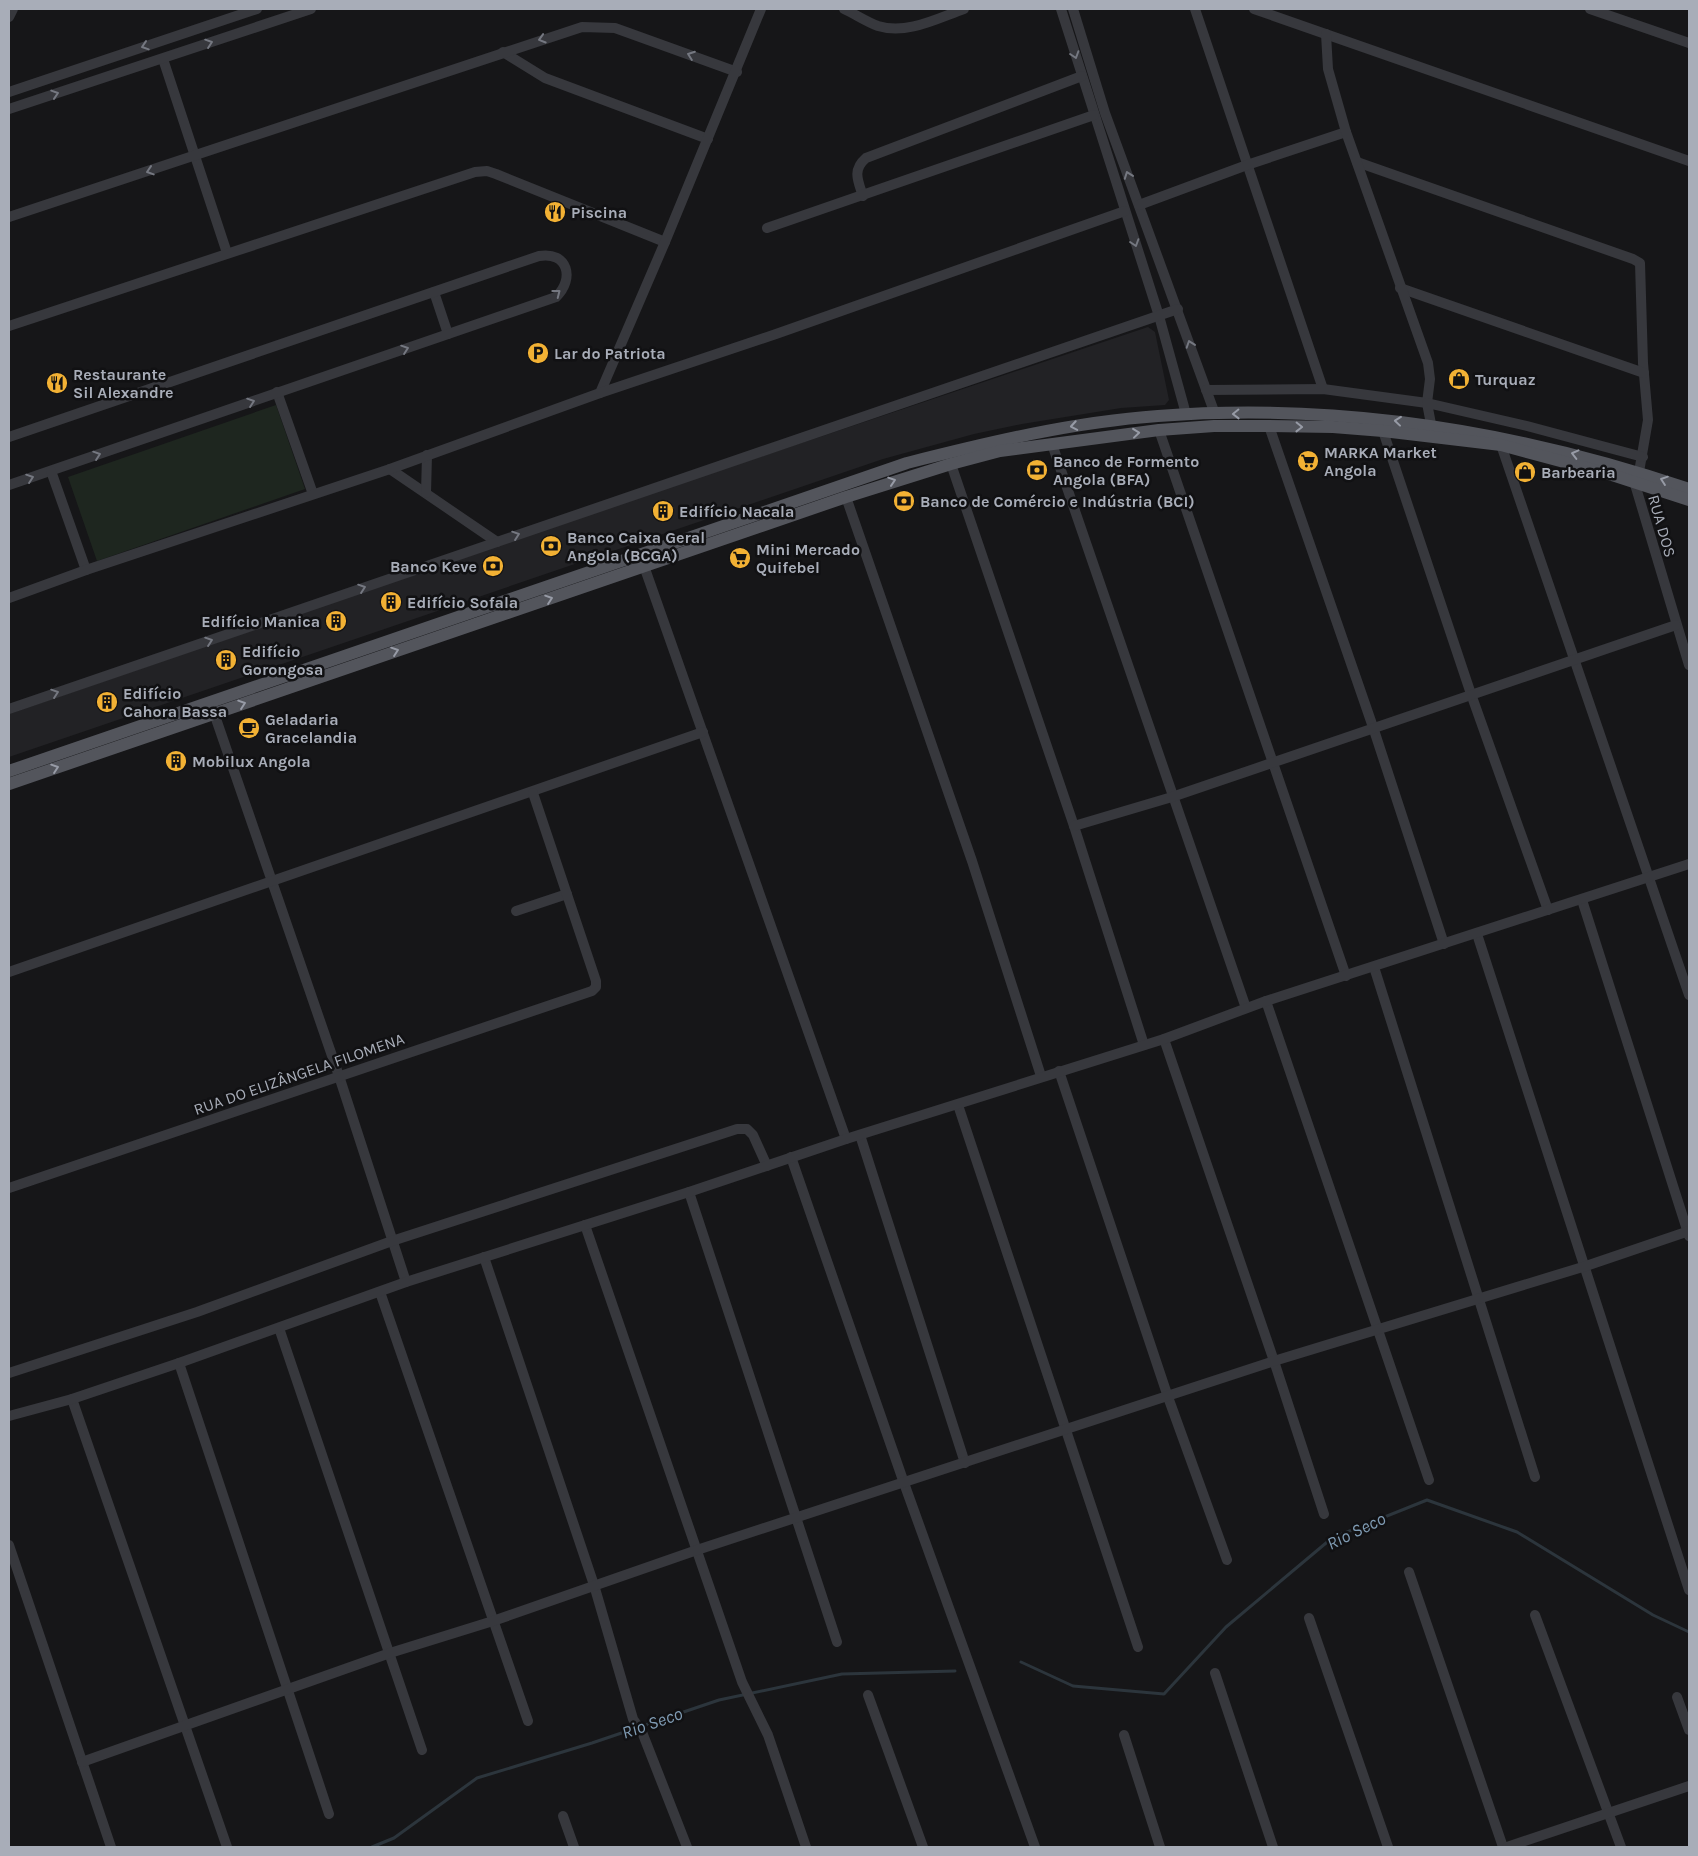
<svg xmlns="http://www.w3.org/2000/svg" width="1698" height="1856" font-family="Karla,sans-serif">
<rect width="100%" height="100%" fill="#161618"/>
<!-- built -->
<path fill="#222225" d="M 1148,327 L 1155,332 L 1169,400 L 1165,405 L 1121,408 L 1022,424 L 974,434 L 883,459 L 9,757 L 9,714 L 628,501 Z"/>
<!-- green -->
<path fill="#1e261f" d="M 276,405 L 305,489 L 97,561 L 68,477 Z"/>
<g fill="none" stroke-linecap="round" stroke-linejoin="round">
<!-- stream -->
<g stroke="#2c353c" stroke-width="3">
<path d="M 1021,1662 L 1073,1686 L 1164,1694 L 1226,1627 L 1332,1538 L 1427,1500 L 1517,1532 L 1653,1615 L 1689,1632"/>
<path d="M 372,1847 L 394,1838 L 477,1778 L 592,1743 L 719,1700 L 842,1674 L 955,1671"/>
</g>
<!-- minor -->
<g stroke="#37383d" stroke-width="10">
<path d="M 844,9 C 855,14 867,22 878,26 C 907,35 938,18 964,9"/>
<path d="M 1061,9 L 1159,316 L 1186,414"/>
<path d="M 1073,9 L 1105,113 L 1215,414"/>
<path d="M 1195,9 L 1323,389"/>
<path d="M 1254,9 L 1689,161"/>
<path d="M 1590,9 L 1689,43"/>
<path d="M 9,17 L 13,9"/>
<path d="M 503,52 L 545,78 L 708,139"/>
<path d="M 163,59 L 227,253"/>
<path d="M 9,92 L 257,9"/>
<path d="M 9,109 L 311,9"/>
<path d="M 1357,162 L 1633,259 L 1640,263 L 1643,363 L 1648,420 L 1639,472"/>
<path d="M 863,196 C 858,181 852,170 866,158 L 1082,76"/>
<path d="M 1139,205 L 1247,165 L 1346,132"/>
<path d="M 9,217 L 582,27 L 615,28 L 737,72"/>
<path d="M 767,228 L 1094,115"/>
<path d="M 1400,288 L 1644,373"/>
<path d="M 434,292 L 448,334"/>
<path d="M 9,326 L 475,172 L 487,171 L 496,174 L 665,242"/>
<path d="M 1206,390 L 1323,389 L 1427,403 L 1430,379 L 1428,363 L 1346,132 L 1328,69 L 1326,34"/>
<path d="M 277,392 L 313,494"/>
<path d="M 600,393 L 665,242 L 761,9"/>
<path d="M 1431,424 L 1427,403 L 1527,426 L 1643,457"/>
<path d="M 1269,426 L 1373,727 L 1444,944"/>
<path d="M 1159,430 L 1346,976"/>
<path d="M 1383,431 L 1471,694 L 1548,910"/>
<path d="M 9,437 L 539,256 C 568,251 575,279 556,297 L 9,485"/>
<path d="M 1052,444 L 1246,1008"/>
<path d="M 1501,445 L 1689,995"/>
<path d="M 951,464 L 1074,826 L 1144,1045"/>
<path d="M 390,469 L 497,542"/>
<path d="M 51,471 L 86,570"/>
<path d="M 1634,481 L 1689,665"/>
<path d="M 426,493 L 427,455"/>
<path d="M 846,497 L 972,861 L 1041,1076"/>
<path d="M 644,566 L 846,1139"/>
<path d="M 9,598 L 86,570 L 390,469 L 600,393 L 776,334 L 1125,211"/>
<path d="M 9,709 L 1178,309"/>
<path d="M 214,713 L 339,1076 L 406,1282"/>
<path d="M 1074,826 L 1172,797 L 1676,625"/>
<path d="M 1582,900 L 1689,1236"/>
<path d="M 516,911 L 567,894"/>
<path d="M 1477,934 L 1689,1590"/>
<path d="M 1374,967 L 1535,1477"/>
<path d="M 9,972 L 703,732"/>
<path d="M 1266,1001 L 1429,1480"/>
<path d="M 1164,1039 L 1274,1361 L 1324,1514"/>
<path d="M 1059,1071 L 1168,1397 L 1227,1560"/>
<path d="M 958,1105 L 1138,1647"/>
<path d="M 860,1135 L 965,1463"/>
<path d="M 791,1157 L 904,1483 L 1035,1847"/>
<path d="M 9,1188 L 592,991 L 596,987 L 596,981 L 533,793"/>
<path d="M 689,1192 L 837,1642"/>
<path d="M 585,1225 L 742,1682 L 768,1735 L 806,1847"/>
<path d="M 484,1257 L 594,1585 L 633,1719 L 642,1732 L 687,1847"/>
<path d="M 380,1292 L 528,1721"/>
<path d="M 279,1328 L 422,1750"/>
<path d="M 179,1363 L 329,1814"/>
<path d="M 9,1373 L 197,1312 L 392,1241 L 737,1129 L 747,1129 L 753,1135 L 767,1166"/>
<path d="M 72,1399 L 227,1847"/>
<path d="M 9,1416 L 72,1399 L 179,1363 L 406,1282 L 689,1192 L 846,1139 L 1164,1039 L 1266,1001 L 1689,864"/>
<path d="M 9,1545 L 111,1847"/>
<path d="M 1409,1572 L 1503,1847"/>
<path d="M 1535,1615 L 1621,1847"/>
<path d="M 1309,1618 L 1388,1847"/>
<path d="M 1215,1673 L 1273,1847"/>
<path d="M 868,1695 L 923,1847"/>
<path d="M 1677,1697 L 1689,1730"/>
<path d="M 1124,1735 L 1160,1847"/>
<path d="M 82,1762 L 390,1653 L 493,1621 L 697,1550 L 1274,1361 L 1586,1266 L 1689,1231"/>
<path d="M 563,1816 L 574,1847"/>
<path d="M 1507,1847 L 1689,1786"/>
</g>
<!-- major -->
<g stroke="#53555c" stroke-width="12">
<path d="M 9,771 L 907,463 C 990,442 1073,422 1158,416 C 1340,402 1517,431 1689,489"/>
<path d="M 9,784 L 846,497 L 951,464 L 1000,451 L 1159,430 L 1214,426 L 1269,426 L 1333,427 L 1383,431 L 1501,445 L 1609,474 L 1689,500"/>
</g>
</g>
<!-- one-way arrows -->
<defs><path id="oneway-chevron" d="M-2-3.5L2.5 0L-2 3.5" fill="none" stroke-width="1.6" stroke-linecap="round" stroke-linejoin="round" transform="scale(1.25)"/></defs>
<g stroke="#757881">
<use href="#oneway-chevron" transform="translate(542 39) rotate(163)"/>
<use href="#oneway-chevron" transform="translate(209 43) rotate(-19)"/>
<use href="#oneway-chevron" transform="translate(145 46) rotate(162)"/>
<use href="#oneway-chevron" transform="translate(691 55) rotate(-160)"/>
<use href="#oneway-chevron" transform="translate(1075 55) rotate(72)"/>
<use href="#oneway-chevron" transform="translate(55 94) rotate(-18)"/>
<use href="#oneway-chevron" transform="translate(150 171) rotate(162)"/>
<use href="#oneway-chevron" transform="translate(1128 175) rotate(-110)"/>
<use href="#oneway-chevron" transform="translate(1135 243) rotate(72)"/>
<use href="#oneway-chevron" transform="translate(557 293) rotate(-38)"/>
<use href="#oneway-chevron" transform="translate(1190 344) rotate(-109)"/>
<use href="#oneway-chevron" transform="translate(405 349) rotate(-19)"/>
<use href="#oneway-chevron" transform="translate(251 402) rotate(-19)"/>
<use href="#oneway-chevron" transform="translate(97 455) rotate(-19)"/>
<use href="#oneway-chevron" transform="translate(30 478) rotate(-19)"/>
<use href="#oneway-chevron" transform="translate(516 535) rotate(-19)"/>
<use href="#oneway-chevron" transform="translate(362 588) rotate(-19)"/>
<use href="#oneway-chevron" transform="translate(209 641) rotate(-19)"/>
<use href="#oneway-chevron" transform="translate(55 693) rotate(-19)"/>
</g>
<g stroke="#979ba6">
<use href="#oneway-chevron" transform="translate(1236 414) rotate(179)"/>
<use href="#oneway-chevron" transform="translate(1398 421) rotate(-174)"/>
<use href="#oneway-chevron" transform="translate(1074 426) rotate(170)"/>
<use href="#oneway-chevron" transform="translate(1299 427) rotate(1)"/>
<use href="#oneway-chevron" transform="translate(1136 433) rotate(-6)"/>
<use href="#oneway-chevron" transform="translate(1575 454) rotate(-166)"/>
<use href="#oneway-chevron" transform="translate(1664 480) rotate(-161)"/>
<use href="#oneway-chevron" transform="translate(892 481) rotate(-18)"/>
<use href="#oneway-chevron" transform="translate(549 599) rotate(-19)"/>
<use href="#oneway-chevron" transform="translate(395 651) rotate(-19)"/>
<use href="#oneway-chevron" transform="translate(242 704) rotate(-19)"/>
<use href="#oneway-chevron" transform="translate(55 768) rotate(-19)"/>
</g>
<!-- icons -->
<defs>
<g id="restaurant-disc" transform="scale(1.125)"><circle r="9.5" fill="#f2b134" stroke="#111113"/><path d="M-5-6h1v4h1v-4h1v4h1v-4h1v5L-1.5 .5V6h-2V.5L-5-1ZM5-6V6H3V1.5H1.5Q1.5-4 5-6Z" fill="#111"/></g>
<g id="parking-disc" transform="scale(1.125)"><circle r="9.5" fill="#f2b134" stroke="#111113"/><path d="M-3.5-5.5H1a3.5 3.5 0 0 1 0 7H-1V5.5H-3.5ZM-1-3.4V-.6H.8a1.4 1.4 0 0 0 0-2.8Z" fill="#111"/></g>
<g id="shop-disc" transform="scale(1.125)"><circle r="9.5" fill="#f2b134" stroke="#111113"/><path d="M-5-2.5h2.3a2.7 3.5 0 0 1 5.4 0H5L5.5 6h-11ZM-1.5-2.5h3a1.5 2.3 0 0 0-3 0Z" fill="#111"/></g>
<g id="supermarket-disc" transform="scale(1.125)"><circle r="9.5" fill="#f2b134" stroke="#111113"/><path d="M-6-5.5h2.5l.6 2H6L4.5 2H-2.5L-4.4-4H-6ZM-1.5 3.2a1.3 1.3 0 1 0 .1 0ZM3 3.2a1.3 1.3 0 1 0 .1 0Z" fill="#111"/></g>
<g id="bank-disc" transform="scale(1.125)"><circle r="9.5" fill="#f2b134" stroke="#111113"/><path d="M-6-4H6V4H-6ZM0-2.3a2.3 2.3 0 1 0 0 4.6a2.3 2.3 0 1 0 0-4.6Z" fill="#111"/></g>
<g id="building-disc" transform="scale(1.125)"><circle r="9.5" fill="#f2b134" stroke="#111113"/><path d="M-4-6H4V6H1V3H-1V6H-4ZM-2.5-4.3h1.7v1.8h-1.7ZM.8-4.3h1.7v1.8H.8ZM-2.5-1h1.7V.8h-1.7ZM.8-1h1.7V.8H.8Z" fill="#111"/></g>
<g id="cafe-disc" transform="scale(1.125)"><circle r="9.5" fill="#f2b134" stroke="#111113"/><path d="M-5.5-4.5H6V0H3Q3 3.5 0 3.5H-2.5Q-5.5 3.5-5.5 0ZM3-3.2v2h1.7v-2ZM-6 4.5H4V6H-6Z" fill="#111"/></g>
</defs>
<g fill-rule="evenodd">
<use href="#restaurant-disc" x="555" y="212"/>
<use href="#parking-disc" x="538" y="353"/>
<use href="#shop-disc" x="1459" y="379"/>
<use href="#restaurant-disc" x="57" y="383"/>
<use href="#supermarket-disc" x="1308" y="461"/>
<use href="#bank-disc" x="1037" y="470"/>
<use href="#shop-disc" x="1525" y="472"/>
<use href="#bank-disc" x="904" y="501"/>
<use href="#building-disc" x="663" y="511"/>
<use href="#bank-disc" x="551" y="546"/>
<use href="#supermarket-disc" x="740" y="558"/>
<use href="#bank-disc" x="493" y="566"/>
<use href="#building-disc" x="391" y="602"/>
<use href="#building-disc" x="336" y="621"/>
<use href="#building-disc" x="226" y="660"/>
<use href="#building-disc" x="107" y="702"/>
<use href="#cafe-disc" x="249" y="728"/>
<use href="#building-disc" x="176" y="761"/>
</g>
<g text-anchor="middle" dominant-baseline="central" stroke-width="5" stroke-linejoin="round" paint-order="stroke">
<!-- poi labels -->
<g font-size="16" font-weight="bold" fill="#a8adb8" stroke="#111113" text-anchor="start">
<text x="571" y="212">Piscina</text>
<text x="554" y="353">Lar do Patriota</text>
<text x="73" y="374">Restaurante<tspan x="73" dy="18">Sil Alexandre</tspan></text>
<text x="1475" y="379">Turquaz</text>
<text x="1324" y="452">MARKA Market<tspan x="1324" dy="18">Angola</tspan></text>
<text x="1053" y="461">Banco de Formento<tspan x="1053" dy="18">Angola (BFA)</tspan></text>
<text x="1541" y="472">Barbearia</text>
<text x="920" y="501">Banco de Comércio e Indústria (BCI)</text>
<text x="679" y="511">Edifício Nacala</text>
<text x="567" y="537">Banco Caixa Geral<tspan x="567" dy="18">Angola (BCGA)</tspan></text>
<text x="756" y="549">Mini Mercado<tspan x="756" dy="18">Quifebel</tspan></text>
<text x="477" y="566" text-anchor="end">Banco Keve</text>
<text x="407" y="602">Edifício Sofala</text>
<text x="320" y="621" text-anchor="end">Edifício Manica</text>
<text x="242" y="651">Edifício<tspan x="242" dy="18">Gorongosa</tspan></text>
<text x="123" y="693">Edifício<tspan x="123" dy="18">Cahora Bassa</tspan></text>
<text x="265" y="719">Geladaria<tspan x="265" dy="18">Gracelandia</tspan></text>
<text x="192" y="761">Mobilux Angola</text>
</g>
<!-- street labels -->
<g font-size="16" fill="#a8adb8" stroke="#111113">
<text transform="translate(1662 526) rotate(74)">RUA DOS</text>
<text transform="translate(299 1074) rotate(-19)">RUA DO ELIZÂNGELA FILOMENA</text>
</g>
<!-- water labels -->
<g font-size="18" font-style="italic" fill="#7f9bb3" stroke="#111113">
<text transform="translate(1356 1531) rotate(-26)">Rio Seco</text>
<text transform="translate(652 1723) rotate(-19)">Rio Seco</text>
</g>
</g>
<!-- border -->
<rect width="1698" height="1856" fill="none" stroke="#a8adb8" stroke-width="20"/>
</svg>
